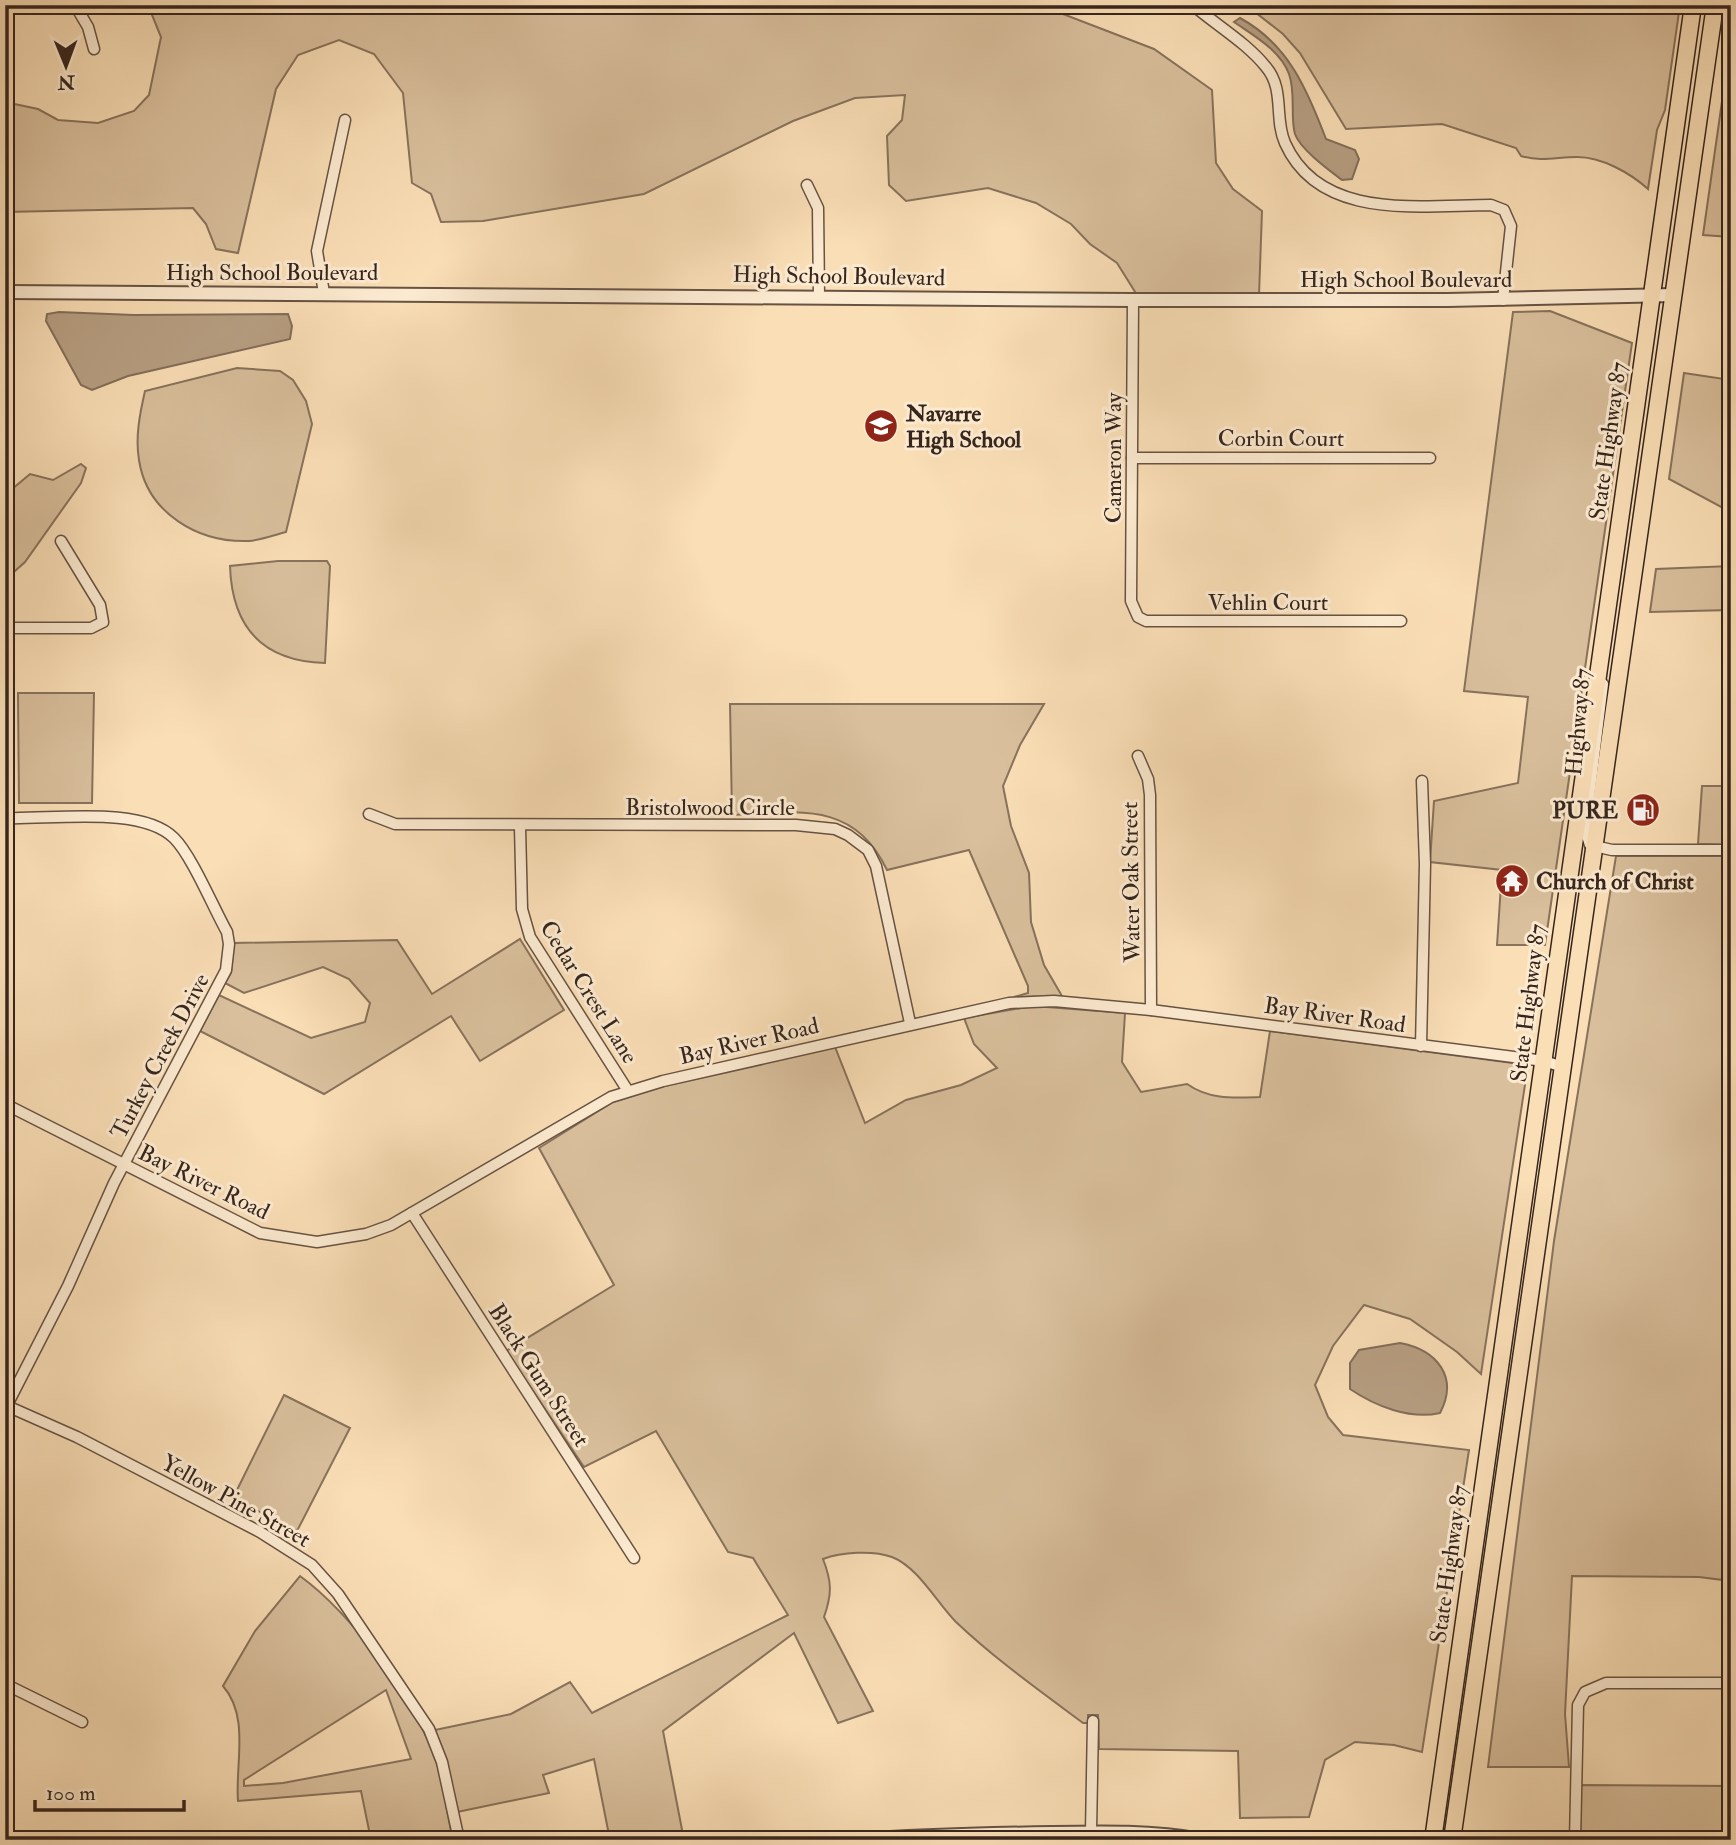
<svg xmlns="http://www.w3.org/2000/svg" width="1736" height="1845" font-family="'IM FELL Double Pica',serif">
<rect width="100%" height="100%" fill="#fadeb6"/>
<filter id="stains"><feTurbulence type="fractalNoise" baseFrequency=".00286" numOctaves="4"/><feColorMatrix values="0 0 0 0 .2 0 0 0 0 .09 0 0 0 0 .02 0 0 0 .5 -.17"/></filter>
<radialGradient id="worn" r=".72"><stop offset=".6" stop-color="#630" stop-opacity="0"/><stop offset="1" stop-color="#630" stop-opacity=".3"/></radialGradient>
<!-- green -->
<g fill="#d9bf9c" stroke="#88725c" stroke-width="2" fill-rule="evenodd">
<path d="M 148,5 L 1010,5 L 1063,14 L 1154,49 L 1212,90 L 1216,163 L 1233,189 L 1262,211 L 1259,295 L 1137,295 L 1117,263 L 1090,244 L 1071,224 L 1036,203 L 988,188 L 906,201 L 889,185 L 887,136 L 902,120 L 905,95 L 855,98 L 793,121 L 644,194 L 483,221 L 441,222 L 431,194 L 412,183 L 403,93 L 374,54 L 339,40 L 298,55 L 276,89 L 238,253 L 216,249 L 206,224 L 193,208 L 5,212 L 5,102 L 38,109 L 58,120 L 98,123 L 134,111 L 149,95 L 161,37 Z"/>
<path d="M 1246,5 L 1680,5 L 1665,110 L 1657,130 L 1648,189 C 1630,173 1602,157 1577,157 C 1557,157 1541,162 1521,156 L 1516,148 L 1442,124 L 1346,129 L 1300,53 L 1283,34 Z"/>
<path d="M 1731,38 L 1731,237 L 1703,235 Z"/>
<path d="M 1550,311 L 1632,343 L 1545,945 L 1497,945 L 1502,870 L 1430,862 L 1434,801 L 1518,783 L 1528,697 L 1464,691 L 1513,312 Z"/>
<path d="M 237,368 L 280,371 L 293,380 L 306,401 L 312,424 L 286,532 C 274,535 261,540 249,541 C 198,543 147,513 139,460 C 135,437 140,413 145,391 Z"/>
<path d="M 1684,373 L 1731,380 L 1731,507 L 1723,508 L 1669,479 Z"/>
<path d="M 81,464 L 86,468 L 81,483 L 25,562 L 5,580 L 5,495 L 30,474 L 53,480 Z"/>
<path d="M 278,561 L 327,561 L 330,566 L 325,663 C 262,661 232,627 230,566 Z"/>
<path d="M 1731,566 L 1731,610 L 1650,612 L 1656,569 Z"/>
<path d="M 18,693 L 94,693 L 92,803 L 19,803 Z"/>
<path d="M 730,704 L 1044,704 L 1020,745 L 1003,786 L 1011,826 L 1029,873 L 1031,922 L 1044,965 L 1062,996 L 1014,997 L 1028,993 L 1028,986 L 969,850 L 887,870 C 854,800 797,812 732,815 Z"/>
<path d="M 1702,786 L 1731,786 L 1731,845 L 1698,844 Z"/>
<path d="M 1616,856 L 1731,856 L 1731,1581 L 1699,1577 L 1572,1576 L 1565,1714 L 1569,1767 L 1488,1767 L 1554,1241 Z"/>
<path d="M 520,939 L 564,1010 L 480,1061 L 451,1016 L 324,1094 L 200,1031 L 219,995 L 311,1038 L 365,1022 L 370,1003 L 349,979 L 323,967 L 244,993 L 225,983 L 231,973 L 234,943 L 397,940 L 432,994 Z"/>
<path d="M 1033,1006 L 1125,1013 L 1122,1062 L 1141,1092 L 1187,1084 C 1210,1100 1233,1098 1260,1097 L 1270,1031 L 1528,1065 L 1481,1374 L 1457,1352 L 1410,1319 L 1364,1305 L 1333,1346 L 1315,1385 L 1328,1417 L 1343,1435 L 1469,1450 L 1422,1752 L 1394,1745 L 1355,1742 L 1325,1760 L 1309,1817 L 1240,1818 L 1238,1751 L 1099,1749 L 1098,1715 L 1088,1715 L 1088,1723 L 1083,1723 C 1040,1691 995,1659 956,1622 C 937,1603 918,1567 892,1557 C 873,1550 841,1552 823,1559 C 832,1582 832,1594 824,1617 L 873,1711 L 838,1723 L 794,1633 L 663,1731 L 684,1840 L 610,1840 L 594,1759 L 543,1775 L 549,1793 L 457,1812 L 447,1761 L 435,1730 L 511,1714 L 570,1682 L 592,1713 L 788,1615 L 753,1558 L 728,1552 L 656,1431 L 584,1467 L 506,1351 L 614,1285 L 539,1148 L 613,1102 L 664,1086 L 835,1047 L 865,1123 L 906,1100 L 961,1085 L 997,1068 L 974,1044 L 964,1018 Z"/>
<path d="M 284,1395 L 350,1428 L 297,1531 L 233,1498 Z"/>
<path d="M 300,1576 C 352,1614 415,1700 436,1761 C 444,1785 447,1814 453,1840 L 371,1840 L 361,1791 L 238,1801 C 235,1764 250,1717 223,1686 L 255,1631 ZM 386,1690 L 411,1759 L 283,1783 L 244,1786 L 244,1780 Z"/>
<path d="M 1581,1785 L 1731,1786 L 1731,1840 L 1580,1840 Z"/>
</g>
<!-- water -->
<g fill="#b79f82" stroke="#836e5a" stroke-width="2">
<path d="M 1240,18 C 1288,44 1307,89 1326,139 L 1355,150 L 1359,159 L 1352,179 L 1342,180 C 1329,170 1300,149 1295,134 C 1290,117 1296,93 1289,74 C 1280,50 1254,36 1234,22 Z"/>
<path d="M 59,312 L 134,315 L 288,314 L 292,326 L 290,339 L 128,376 L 92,390 L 81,385 L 46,321 L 47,314 Z"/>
<path d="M 1400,1343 C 1437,1350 1459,1377 1440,1413 C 1410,1420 1375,1406 1350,1389 L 1350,1363 L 1359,1350 Z"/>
</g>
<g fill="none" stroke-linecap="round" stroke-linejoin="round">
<!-- minor casing -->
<g stroke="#675343" stroke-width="13">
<g id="minor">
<path d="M 75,5 L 88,27 L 94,49"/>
<path d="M 1193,5 C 1216,25 1247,43 1266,67 C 1285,89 1274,119 1285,143 C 1320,222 1422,205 1491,205 L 1504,210 L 1511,226 L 1503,300"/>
<path d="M 807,185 L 818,208 L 819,296"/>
<path d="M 324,293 L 317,251 L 345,120"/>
<path d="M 1133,300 L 1131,601 L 1138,617 L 1146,621 L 1401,621"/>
<path d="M 1132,458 L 1430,458"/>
<path d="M 5,628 L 91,628 L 103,622 L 100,605 L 61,541"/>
<path d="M 1603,684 L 1585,830 L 1590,845 L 1612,850 L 1731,850"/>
<path d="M 1138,756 L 1148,779 L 1150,795 L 1151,1010"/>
<path d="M 369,814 L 395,824 L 796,825 L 835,829 L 848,835 L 868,850 L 876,866 L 910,1023"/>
<path d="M 5,818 C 50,820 141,805 174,838 C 192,856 213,907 227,932 L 229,944 L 226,970 L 114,1183 L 68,1286 L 5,1409"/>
<path d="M 520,827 L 522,909 L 530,937 L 628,1091"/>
<path d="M 1421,1046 L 1425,864 L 1422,781"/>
<path d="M 5,1104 L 260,1233 L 317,1242 L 366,1234 L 391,1225 L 611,1097 L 663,1081 L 1009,1003 L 1054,1001 L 1151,1010 L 1544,1061 L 1563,1067"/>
<path d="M 412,1213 L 634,1558"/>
<path d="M 7,1406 L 77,1437 L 260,1532 L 312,1565 L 338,1594 L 429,1729 L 442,1762 L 459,1840"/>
<path d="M 5,1684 L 82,1722"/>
<path d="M 1091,1832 L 1093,1721"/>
<path d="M 1575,1840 L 1578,1705 L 1585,1692 L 1606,1683 L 1731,1683"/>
</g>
</g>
<!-- tertiary casing -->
<g stroke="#675343" stroke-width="16">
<g id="tertiary">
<path d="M 5,292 L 1133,300 L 1448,300 L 1673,295"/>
<path d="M 859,1840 C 924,1835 988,1834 1052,1833 C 1103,1832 1153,1831 1202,1840"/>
</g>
</g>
<!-- trunk casing -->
<g stroke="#36251d" stroke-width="19">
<g id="trunk">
<path d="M 1433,1840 L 1693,5"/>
<path d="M 1452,1840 L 1715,5"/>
</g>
</g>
<!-- minor -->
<use href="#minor" stroke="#fcead0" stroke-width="10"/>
<!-- tertiary -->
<use href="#tertiary" stroke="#fcead0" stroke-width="12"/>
<!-- trunk -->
<use href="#trunk" stroke="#fadeb6" stroke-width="16"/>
</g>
<!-- icons -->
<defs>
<g id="school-disc" transform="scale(1.75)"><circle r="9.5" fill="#8f2418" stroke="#fcead0"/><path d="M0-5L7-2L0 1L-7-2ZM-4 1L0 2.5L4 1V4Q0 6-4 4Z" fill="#fff"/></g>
<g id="fuel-disc" transform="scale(1.75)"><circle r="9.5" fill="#8f2418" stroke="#fcead0"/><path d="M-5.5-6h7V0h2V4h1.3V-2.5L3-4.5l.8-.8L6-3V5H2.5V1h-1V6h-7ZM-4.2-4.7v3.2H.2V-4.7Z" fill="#fff"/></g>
<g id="temple-disc" transform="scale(1.75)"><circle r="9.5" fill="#8f2418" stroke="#fcead0"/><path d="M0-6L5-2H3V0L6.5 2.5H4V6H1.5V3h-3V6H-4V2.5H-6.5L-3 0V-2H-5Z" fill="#fff"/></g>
</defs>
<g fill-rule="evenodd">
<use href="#school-disc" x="881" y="426"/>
<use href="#fuel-disc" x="1643" y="810"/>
<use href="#temple-disc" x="1512" y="881"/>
</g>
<g text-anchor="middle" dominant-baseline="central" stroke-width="6" stroke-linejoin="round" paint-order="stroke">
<!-- street labels -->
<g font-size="23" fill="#36251d" stroke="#fcead0">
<text x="272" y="272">High School Boulevard</text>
<text transform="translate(839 276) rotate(1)">High School Boulevard</text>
<text x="1406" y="279">High School Boulevard</text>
<text x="1281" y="438">Corbin Court</text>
<text transform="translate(1608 441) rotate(-82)">State Highway 87</text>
<text transform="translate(1113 458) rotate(-90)">Cameron Way</text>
<text x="1268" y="602">Vehlin Court</text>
<text transform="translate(1578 722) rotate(-85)">Highway 87</text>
<text x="710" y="807">Bristolwood Circle</text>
<text transform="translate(1131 882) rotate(-91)">Water Oak Street</text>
<text transform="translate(589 992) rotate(58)">Cedar Crest Lane</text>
<text transform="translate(1528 1003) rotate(-83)">State Highway 87</text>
<text transform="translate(1335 1015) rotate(8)">Bay River Road</text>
<text transform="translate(749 1041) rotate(-13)">Bay River Road</text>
<text transform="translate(160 1056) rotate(-62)">Turkey Creek Drive</text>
<text transform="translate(204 1182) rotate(26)">Bay River Road</text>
<text transform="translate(539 1375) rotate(57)">Black Gum Street</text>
<text transform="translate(236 1501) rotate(29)">Yellow Pine Street</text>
<text transform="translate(1449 1564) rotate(-82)">State Highway 87</text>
</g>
<!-- poi labels -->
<g font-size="23" font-weight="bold" fill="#36251d" stroke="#fcead0" text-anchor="start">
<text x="906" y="413">Navarre<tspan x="906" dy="26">High School</tspan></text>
<text x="1618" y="810" text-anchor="end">PURE</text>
<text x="1536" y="881">Church of Christ</text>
</g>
</g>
<!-- margin -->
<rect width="1736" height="1845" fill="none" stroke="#fadeb6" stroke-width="28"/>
<rect x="7" y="7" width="1722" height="1831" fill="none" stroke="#36251d" stroke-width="3.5"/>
<rect x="14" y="14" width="1708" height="1817" fill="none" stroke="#36251d" stroke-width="2"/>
<!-- north arrow -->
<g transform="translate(66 66) rotate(179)" stroke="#fcead0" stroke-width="5" paint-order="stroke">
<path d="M0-5L12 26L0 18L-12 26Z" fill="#36251d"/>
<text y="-10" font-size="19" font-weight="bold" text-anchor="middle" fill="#36251d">N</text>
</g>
<!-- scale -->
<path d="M35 1800v10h149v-10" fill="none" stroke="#36251d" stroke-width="3.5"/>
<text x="46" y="1800" font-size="21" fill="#36251d" stroke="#fcead0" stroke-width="5" paint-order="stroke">100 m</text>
<rect width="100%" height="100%" filter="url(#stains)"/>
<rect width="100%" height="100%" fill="url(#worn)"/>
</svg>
